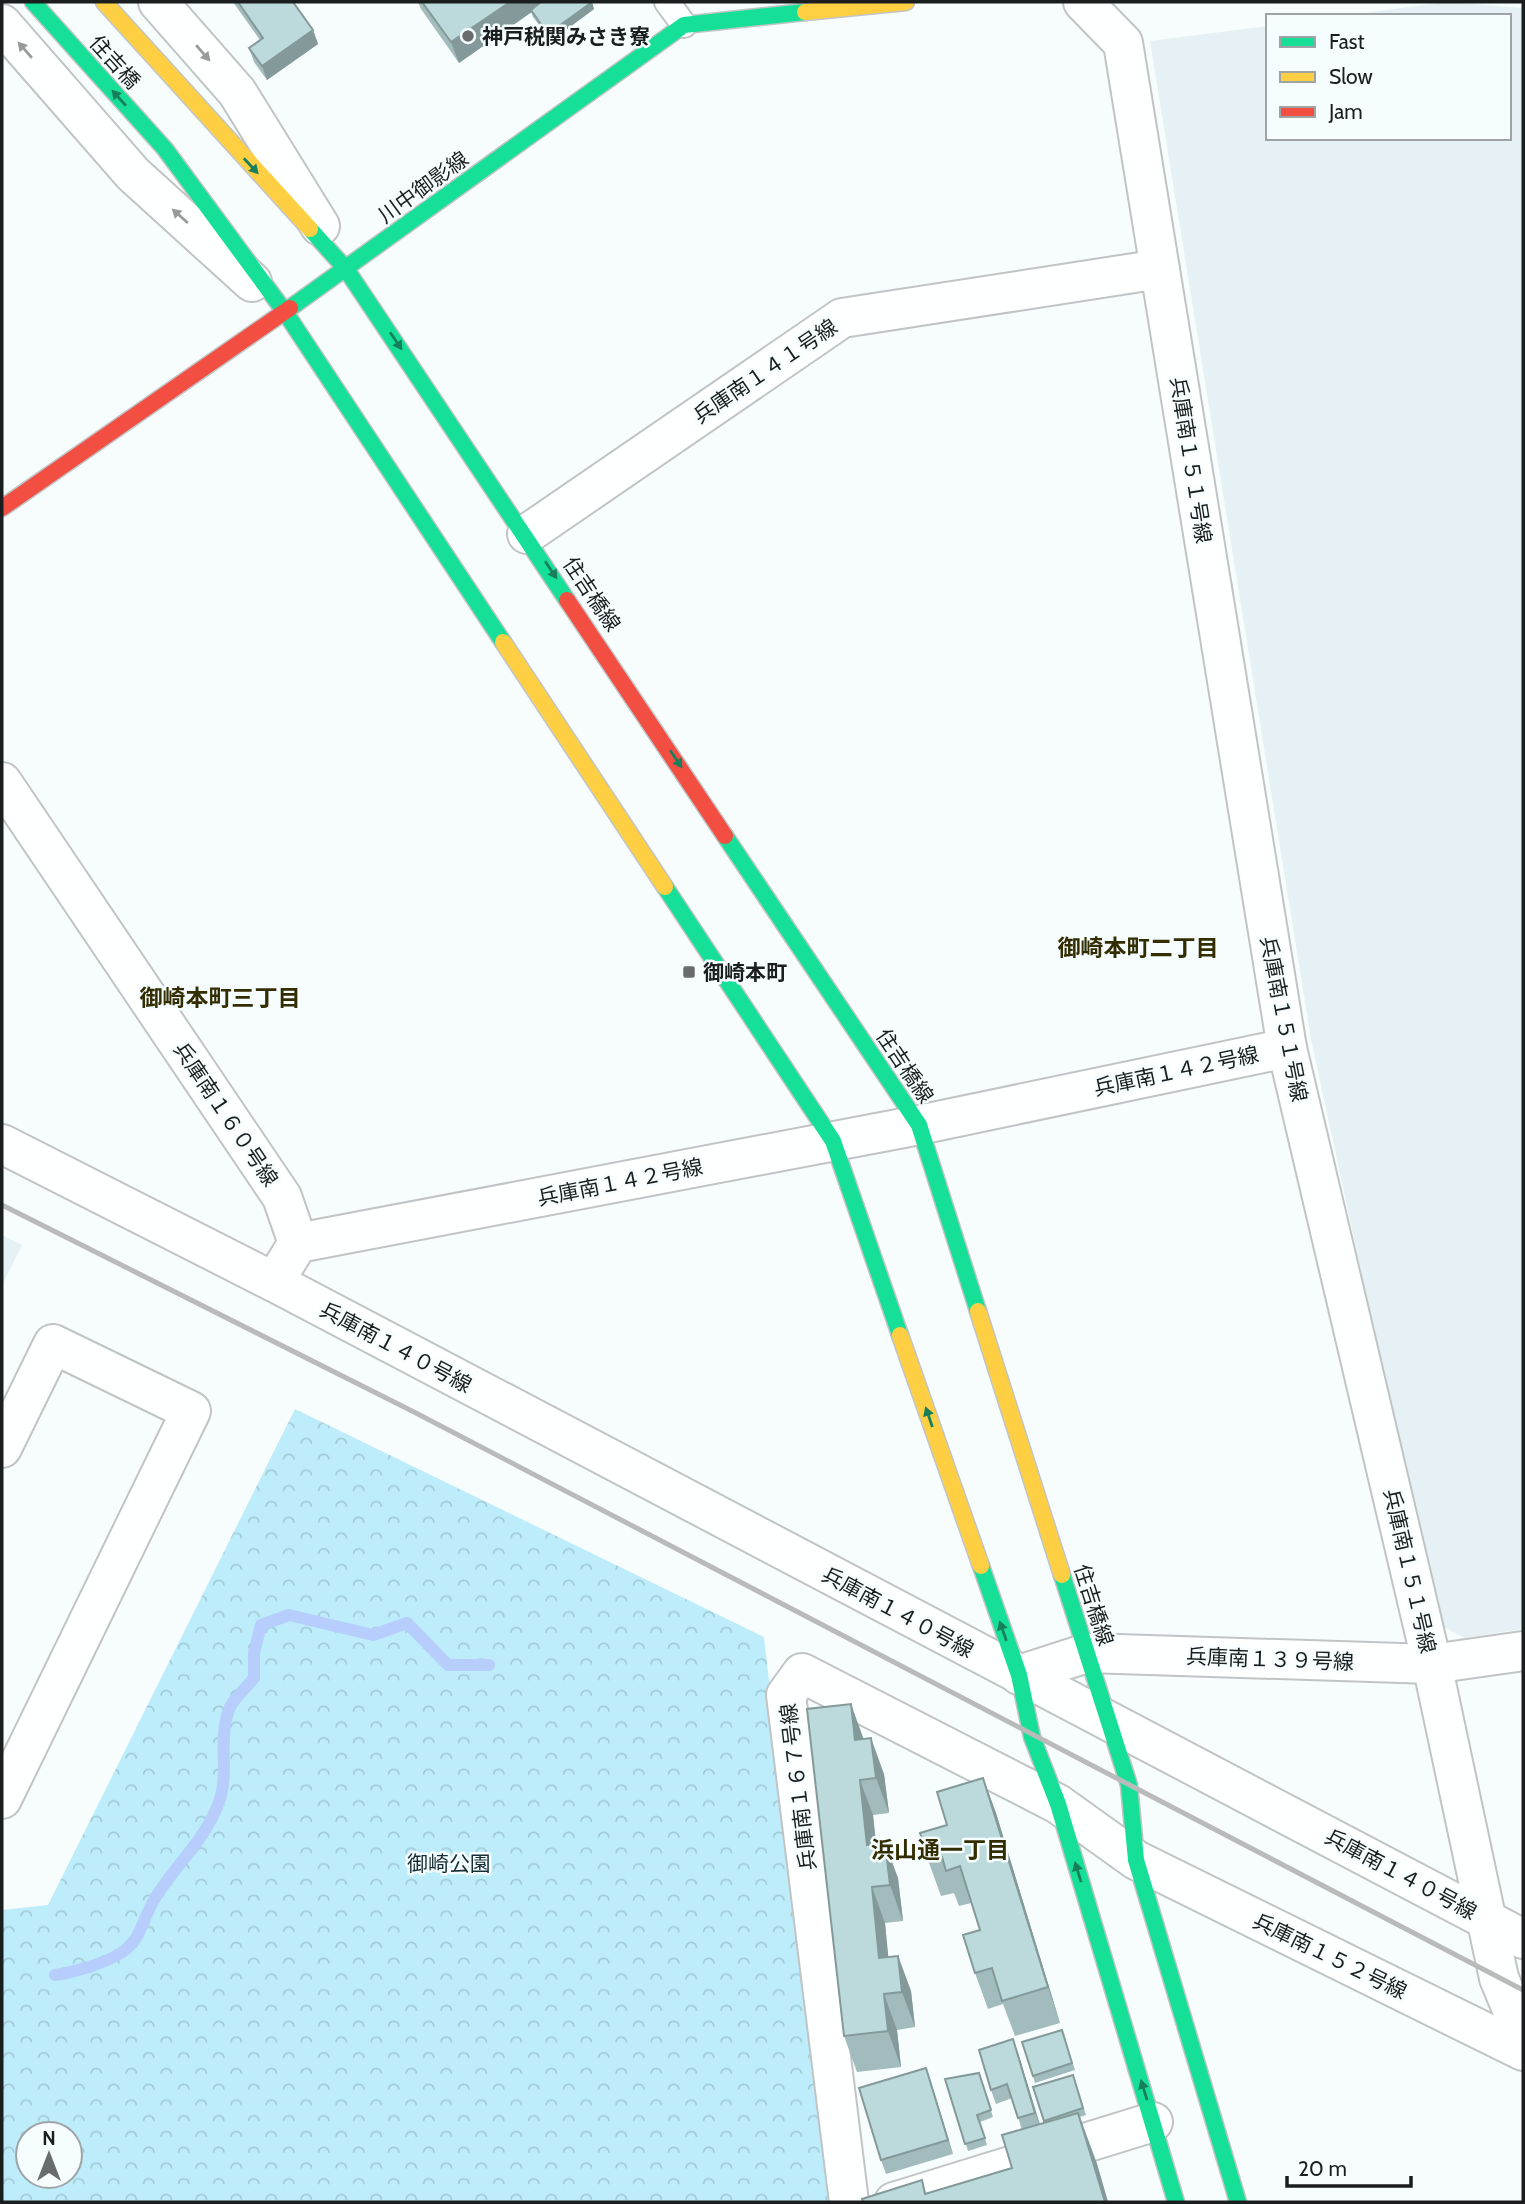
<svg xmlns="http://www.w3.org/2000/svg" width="1525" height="2204" font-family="Cabin,'Noto Sans JP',sans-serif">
<defs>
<pattern id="park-crowns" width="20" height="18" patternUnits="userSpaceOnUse" patternTransform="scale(1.75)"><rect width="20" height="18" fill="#bdedfb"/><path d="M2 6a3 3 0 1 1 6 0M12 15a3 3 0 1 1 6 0" fill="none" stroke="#a2cbd7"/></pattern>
</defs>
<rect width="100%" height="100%" fill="#f7fcfd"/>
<!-- built -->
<g fill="#e5f1f5">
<path d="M 1447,2 L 1523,8 L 1523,1629 L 1464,1638 L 1437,1623 L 1311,1039 L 1150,41 L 1268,26 L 1268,138 L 1509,138 L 1509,16 L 1342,16 Z"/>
<path d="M 2,1235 L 22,1245 L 2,1285 Z"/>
</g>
<!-- park -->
<path fill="url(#park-crowns)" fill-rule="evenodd" d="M 295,1409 L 764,1637 L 829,2202 L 2,2202 L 2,1910 L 48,1905 ZM 28,2134 L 70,2134 L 70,2176 L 28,2176 Z"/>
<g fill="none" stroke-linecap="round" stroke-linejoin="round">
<!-- stream -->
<path stroke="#b7cefc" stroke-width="12" d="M 55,1975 C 75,1972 103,1964 121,1953 C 142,1939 142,1920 154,1900 C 174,1866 205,1841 219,1802 C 230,1772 217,1737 230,1707 C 235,1697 247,1687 254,1678 L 254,1653 L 261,1625 L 289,1615 L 373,1635 L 407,1623 L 448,1665 L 489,1665"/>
<!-- lane casing -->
<g stroke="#c1c4c5" stroke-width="28">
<path id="lane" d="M 667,2 L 684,25"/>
</g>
<!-- street casing -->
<g stroke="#c1c4c5" stroke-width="42">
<g id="street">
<path d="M 158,2 L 237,92 L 320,226"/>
<path d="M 1083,2 L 1123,43 L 1287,1048 L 1432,1664 L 1499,1978 L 1523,2036"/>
<path d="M 2,24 L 133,174 L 252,282"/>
<path d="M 527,534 L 842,318 L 1160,269"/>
<path d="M 2,782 L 282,1197 L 298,1243"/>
<path d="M 2,1144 L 274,1282 L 298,1243 L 919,1125 L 1287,1048"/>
<path d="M 274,1282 L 1523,1939"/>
<path d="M 2,1448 L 53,1344 L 191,1411 L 2,1799"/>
<path d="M 1019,1675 L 1087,1653 L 1432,1664 L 1523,1651"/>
<path d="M 849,2202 L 786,1695 L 802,1673 L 1058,1804 L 1136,1860 L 1523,2051"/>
<path d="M 894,2202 L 1153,2122"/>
</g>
</g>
<!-- fast casing -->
<g stroke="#c1c4c5" stroke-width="19">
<g id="fast">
<path d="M 33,2 L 165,149 L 285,312 L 503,642"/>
<path d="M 310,229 L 346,269 L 567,600"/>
<path d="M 290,308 L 684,25 L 805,12"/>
<path d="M 725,836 L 919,1125 L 978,1311"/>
<path d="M 665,887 L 833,1141 L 900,1335"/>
<path d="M 981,1566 L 1019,1675 L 1032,1737 L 1058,1804 L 1176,2202"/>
<path d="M 1062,1575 L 1129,1785 L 1136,1860 L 1238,2202"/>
</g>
</g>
<!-- slow casing -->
<g stroke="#c1c4c5" stroke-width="19">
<g id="slow">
<path d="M 104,2 L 310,229"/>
<path d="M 805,12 L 906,2"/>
<path d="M 503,642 L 665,887"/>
<path d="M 978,1311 L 1062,1575"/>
<path d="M 900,1335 L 981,1566"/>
</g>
</g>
<!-- jam casing -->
<g stroke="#c1c4c5" stroke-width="19">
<g id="jam">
<path d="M 2,508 L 290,308"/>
<path d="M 567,600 L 725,836"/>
</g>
</g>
<!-- lane -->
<use href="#lane" stroke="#feffff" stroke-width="24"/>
<!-- street -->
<use href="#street" stroke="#feffff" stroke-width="38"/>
<!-- fast -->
<use href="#fast" stroke="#16e098" stroke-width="16"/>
<!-- slow -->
<use href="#slow" stroke="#ffcf43" stroke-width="16"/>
<!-- jam -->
<use href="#jam" stroke="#f24e42" stroke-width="16"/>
<!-- rail -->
<path stroke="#b9baba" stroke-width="5" d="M 2,1205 L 414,1412 L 1523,1990"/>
</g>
<!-- wall -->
<g fill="#a2bbbc">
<path d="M 233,2 L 293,2 L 313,30 L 318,44 L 267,80 L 254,62 L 249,48 L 260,40 Z"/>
<path d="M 418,2 L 591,2 L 594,9 L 551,41 L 533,17 L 531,12 L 459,63 L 421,9 Z"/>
<path d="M 807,1709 L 864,1739 L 884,1774 L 889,1813 L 873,1815 L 876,1844 L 898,1878 L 903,1921 L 885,1923 L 888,1957 L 898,1956 L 911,1991 L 915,2027 L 897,2030 L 901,2067 L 857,2072 L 844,2036 Z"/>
<path d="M 983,1778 L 996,1813 L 1060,2023 L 1015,2036 L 1003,2004 L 988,2009 L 975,1973 L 980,1930 L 971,1903 L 959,1906 L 954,1893 L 941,1896 L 928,1860 L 947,1825 Z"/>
<path d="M 1062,2030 L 1075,2070 L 1035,2083 L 1022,2042 Z"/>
<path d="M 1018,2053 L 1040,2124 L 1044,2123 L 1033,2087 L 1073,2075 L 1086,2115 L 1080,2117 L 1097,2164 L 1108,2202 L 863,2202 L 922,2180 L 926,2193 L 1012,2168 L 1022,2130 L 1012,2098 L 996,2104 L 991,2090 Z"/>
<path d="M 926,2068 L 953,2154 L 886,2174 L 881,2160 Z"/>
<path d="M 979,2073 L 993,2117 L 980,2122 L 987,2145 L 968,2151 L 945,2079 Z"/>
</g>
<!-- shaded-wall -->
<g fill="#849999">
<path d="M 510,2 L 546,2 L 459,63 L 451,42 Z"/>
<path d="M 592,2 L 594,9 L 551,41 L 548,34 Z"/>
<path d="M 313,30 L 318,44 L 267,80 L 262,66 Z"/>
<path d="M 851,1704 L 864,1740 L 855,1740 Z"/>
<path d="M 871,1738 L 884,1774 L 889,1813 L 876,1778 Z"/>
<path d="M 983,1778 L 996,1813 L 1060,2023 L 1048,1987 Z"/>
<path d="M 860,1780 L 873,1815 L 880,1881 L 867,1845 Z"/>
<path d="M 885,1843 L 898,1878 L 903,1921 L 890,1885 Z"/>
<path d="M 872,1887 L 885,1923 L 892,1994 L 879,1958 Z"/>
<path d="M 898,1956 L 911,1991 L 915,2027 L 902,1992 Z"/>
<path d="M 884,1994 L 897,2030 L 901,2067 L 888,2031 Z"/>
<path d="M 1013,2039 L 1018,2053 L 1040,2127 L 1035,2113 Z"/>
<path d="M 926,2068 L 931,2082 L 953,2154 L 948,2140 Z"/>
<path d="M 1078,2113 L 1097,2164 L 1108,2202 L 1105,2202 Z"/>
</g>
<!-- building -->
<g fill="#bcdadb" stroke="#849999" stroke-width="2">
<path d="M 238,2 L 293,2 L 313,30 L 262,66 L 249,48 L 263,38 Z"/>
<path d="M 422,2 L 510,2 L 451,42 Z"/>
<path d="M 541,2 L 592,2 L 548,34 L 531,10 Z"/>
<path d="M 851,1704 L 855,1740 L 871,1738 L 876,1778 L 860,1780 L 867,1845 L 885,1843 L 890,1885 L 872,1887 L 879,1958 L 898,1956 L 902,1992 L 884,1994 L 888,2031 L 844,2036 L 807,1709 Z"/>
<path d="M 983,1778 L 1048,1987 L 1002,2001 L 992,1968 L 975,1973 L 963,1935 L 980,1930 L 960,1866 L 946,1871 L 942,1857 L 928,1860 L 920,1833 L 947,1825 L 937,1792 Z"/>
<path d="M 1062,2030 L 1072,2063 L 1033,2076 L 1022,2042 Z"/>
<path d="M 1013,2039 L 1035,2113 L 1018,2118 L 1007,2084 L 991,2090 L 979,2050 Z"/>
<path d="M 926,2068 L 948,2140 L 881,2160 L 859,2088 Z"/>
<path d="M 979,2073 L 991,2110 L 977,2115 L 985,2138 L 965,2144 L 945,2079 Z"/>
<path d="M 1073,2075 L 1083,2108 L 1044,2121 L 1033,2087 Z"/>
<path d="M 1078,2113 L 1105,2202 L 863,2202 L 862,2199 L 922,2180 L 925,2194 L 1012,2168 L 1002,2135 Z"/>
</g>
<!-- one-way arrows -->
<defs><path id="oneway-solid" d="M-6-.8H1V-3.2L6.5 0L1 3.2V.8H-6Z" transform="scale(1.75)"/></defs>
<g fill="#989a9a">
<use href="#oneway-solid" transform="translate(25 50) rotate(-131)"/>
<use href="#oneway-solid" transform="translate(203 53) rotate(49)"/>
<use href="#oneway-solid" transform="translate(180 216) rotate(-138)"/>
</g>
<g fill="#187f5c">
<use href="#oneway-solid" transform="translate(119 98) rotate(-132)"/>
<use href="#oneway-solid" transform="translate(251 166) rotate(47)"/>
<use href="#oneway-solid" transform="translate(396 341) rotate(56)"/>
<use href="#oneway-solid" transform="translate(551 570) rotate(56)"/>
<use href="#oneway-solid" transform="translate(676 759) rotate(56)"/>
<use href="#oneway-solid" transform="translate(929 1417) rotate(-109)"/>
<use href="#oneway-solid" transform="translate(1003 1631) rotate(-109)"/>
<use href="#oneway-solid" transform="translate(1078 1872) rotate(-107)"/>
<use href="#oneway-solid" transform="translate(1144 2090) rotate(-107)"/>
</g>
<!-- markers -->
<g fill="#686c6d" stroke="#f5fdff" stroke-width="2.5">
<circle cx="468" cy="36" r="7"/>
<rect x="682" y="965" width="14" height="14" rx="3.5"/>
</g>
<g text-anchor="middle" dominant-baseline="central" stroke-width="5" stroke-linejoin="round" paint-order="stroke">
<!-- poi labels -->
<g font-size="21" font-weight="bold" fill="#1b1e1f" stroke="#f5fdff" text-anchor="start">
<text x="482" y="36">神戸税関みさき寮</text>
<text x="703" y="972">御崎本町</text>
</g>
<!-- street labels -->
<g font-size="21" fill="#1b1e1f" stroke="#f5fdff">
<text transform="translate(115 62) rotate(48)">住吉橋</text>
<text transform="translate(423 187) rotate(-36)">川中御影線</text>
<text transform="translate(765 371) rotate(-34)">兵庫南１４１号線</text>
<text transform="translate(1191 460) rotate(81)">兵庫南１５１号線</text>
<text transform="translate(592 594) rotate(56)">住吉橋線</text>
<text transform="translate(1284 1019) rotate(79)">兵庫南１５１号線</text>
<text transform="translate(905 1066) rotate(56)">住吉橋線</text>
<text transform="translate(1176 1071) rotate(-12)">兵庫南１４２号線</text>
<text transform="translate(226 1114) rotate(56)">兵庫南１６０号線</text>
<text transform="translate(620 1182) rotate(-11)">兵庫南１４２号線</text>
<text transform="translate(396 1347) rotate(28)">兵庫南１４０号線</text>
<text transform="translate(1410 1571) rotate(77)">兵庫南１５１号線</text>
<text transform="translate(1094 1605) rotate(72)">住吉橋線</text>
<text transform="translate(898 1612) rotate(28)">兵庫南１４０号線</text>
<text transform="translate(1270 1659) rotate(2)">兵庫南１３９号線</text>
<text transform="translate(798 1787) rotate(-97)">兵庫南１６７号線</text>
<text transform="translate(1401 1874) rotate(28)">兵庫南１４０号線</text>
<text transform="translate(1330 1956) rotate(26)">兵庫南１５２号線</text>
</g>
<!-- park labels -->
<g font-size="21" fill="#162d33" stroke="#f5fdff">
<text x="449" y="1863">御崎公園</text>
</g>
<!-- neighbourhood labels -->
<g font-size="23" font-weight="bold" fill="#332e02" stroke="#f5fdff">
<text x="1138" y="948">御崎本町二丁目</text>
<text x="220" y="998">御崎本町三丁目</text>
<text x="940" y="1850">浜山通一丁目</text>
</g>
</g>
<!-- border -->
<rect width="1525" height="2204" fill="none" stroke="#1b1e1f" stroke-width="7"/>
<!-- legend -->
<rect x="1266" y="14" width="245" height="126" fill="#f5fdff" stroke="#9ea4a5" stroke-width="2"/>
<rect x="1280" y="37" width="35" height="10" fill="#16e098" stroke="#9ea4a5" stroke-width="2"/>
<text x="1329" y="49" font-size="21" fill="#1b1e1f">Fast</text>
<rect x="1280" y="72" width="35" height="10" fill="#ffcf43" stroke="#9ea4a5" stroke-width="2"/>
<text x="1329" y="84" font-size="21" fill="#1b1e1f">Slow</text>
<rect x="1280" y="107" width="35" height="10" fill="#f24e42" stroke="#9ea4a5" stroke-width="2"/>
<text x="1329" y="119" font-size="21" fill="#1b1e1f">Jam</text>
<!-- north arrow -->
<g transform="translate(49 2155)"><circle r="33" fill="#f5fdff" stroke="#9ea4a5" stroke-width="2"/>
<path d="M0-5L12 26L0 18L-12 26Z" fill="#686c6d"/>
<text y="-10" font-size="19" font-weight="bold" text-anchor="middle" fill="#1b1e1f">N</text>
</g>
<!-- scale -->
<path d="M1287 2176v10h124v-10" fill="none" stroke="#1b1e1f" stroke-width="3.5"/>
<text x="1298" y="2176" font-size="21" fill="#1b1e1f" stroke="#f5fdff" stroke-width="5" paint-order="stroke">20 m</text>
</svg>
